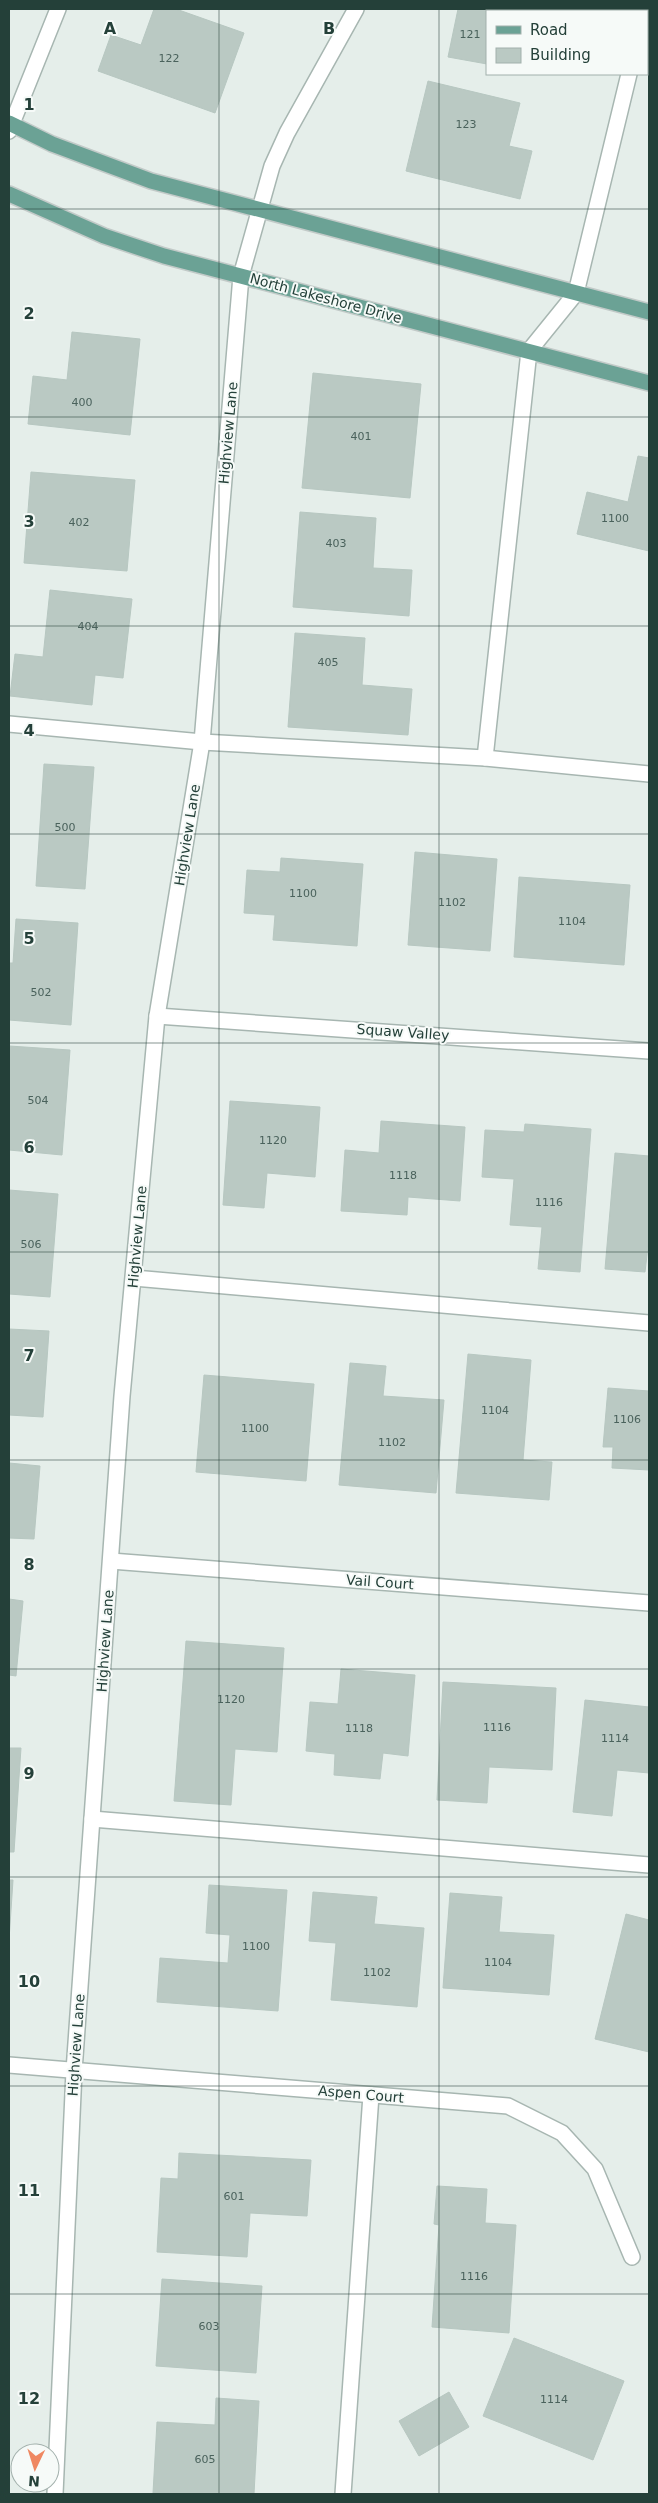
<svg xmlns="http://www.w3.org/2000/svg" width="658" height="2503" font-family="'DejaVu Sans',sans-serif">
<rect width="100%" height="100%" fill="#e5eeea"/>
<!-- building -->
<g fill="#bac9c3" stroke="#b7c7c1">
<path d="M 154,9 L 176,9 L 244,33 L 215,113 L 98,71 L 111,35 L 141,45 Z"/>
<path d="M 458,9 L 544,9 L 543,11 L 487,11 L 487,64 L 448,57 Z"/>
<path d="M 428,81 L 520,103 L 509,146 L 532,151 L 520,199 L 406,171 Z"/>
<path d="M 72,332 L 140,339 L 130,435 L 28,424 L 33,376 L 67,380 Z"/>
<path d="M 313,373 L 421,384 L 410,498 L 302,488 Z"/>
<path d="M 638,456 L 649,458 L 649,551 L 577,534 L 587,492 L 628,502 Z"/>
<path d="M 31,472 L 135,480 L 127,571 L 24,563 Z"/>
<path d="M 300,512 L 376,518 L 373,568 L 412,570 L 409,616 L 293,607 Z"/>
<path d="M 50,590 L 132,599 L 123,678 L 95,675 L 92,705 L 10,696 L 15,654 L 43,657 Z"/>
<path d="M 295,633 L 365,638 L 362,685 L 412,689 L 408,735 L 288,727 Z"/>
<path d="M 44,764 L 94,767 L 85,889 L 36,886 Z"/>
<path d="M 415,852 L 497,859 L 490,951 L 408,945 Z"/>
<path d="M 281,858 L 363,864 L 357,946 L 273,940 L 275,915 L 244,913 L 247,870 L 280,872 Z"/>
<path d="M 519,877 L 630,885 L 624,965 L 514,957 Z"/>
<path d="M 16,919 L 78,923 L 71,1025 L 9,1020 L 9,963 L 13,963 Z"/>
<path d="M 9,1046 L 70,1050 L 62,1155 L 9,1150 Z"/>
<path d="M 230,1101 L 320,1107 L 315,1177 L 267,1173 L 264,1208 L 223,1205 Z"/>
<path d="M 381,1121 L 465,1127 L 460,1201 L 408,1197 L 407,1215 L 341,1211 L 345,1150 L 379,1153 Z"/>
<path d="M 525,1124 L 591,1129 L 580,1272 L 538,1269 L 542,1227 L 510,1225 L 514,1179 L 482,1177 L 485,1130 L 524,1132 Z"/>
<path d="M 615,1153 L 649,1156 L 649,1238 L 645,1272 L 605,1269 Z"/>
<path d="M 9,1190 L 58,1194 L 50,1297 L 9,1294 Z"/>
<path d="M 9,1329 L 49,1331 L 43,1417 L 9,1415 Z"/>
<path d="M 468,1354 L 531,1360 L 523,1460 L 552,1462 L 549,1500 L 456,1493 Z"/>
<path d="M 350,1363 L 386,1366 L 383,1396 L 444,1400 L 436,1493 L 339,1485 Z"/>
<path d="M 204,1375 L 314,1384 L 306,1481 L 196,1472 Z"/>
<path d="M 608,1388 L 649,1391 L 649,1470 L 612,1468 L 613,1447 L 603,1447 Z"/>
<path d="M 9,1463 L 40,1466 L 34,1539 L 9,1538 Z"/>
<path d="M 9,1599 L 23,1601 L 16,1676 L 9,1675 Z"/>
<path d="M 186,1641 L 284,1648 L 277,1752 L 235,1749 L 231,1805 L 174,1801 Z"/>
<path d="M 341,1669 L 415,1675 L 408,1756 L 383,1753 L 380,1779 L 334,1775 L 335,1754 L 306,1751 L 310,1702 L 338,1704 Z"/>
<path d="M 443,1682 L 556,1688 L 552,1770 L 489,1767 L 487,1803 L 437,1800 Z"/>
<path d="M 585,1700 L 649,1707 L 649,1773 L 617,1770 L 612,1816 L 573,1812 Z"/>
<path d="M 9,1748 L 21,1748 L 14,1852 L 9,1852 Z"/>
<path d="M 9,1880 L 13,1880 L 9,1940 Z"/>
<path d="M 209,1885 L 287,1890 L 278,2011 L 157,2002 L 160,1958 L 228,1963 L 230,1935 L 206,1933 Z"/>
<path d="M 313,1892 L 377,1897 L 374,1924 L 424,1928 L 417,2007 L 331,2000 L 336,1943 L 309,1941 Z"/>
<path d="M 450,1893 L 502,1897 L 499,1932 L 554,1935 L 549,1995 L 443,1988 Z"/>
<path d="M 626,1914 L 649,1920 L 649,2052 L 595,2039 Z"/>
<path d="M 179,2153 L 311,2160 L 307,2216 L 250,2213 L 247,2257 L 157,2252 L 161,2178 L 178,2179 Z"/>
<path d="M 437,2186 L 487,2189 L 485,2223 L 516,2225 L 509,2333 L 432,2327 L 439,2225 L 434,2224 Z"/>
<path d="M 162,2279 L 262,2286 L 256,2373 L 156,2366 Z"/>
<path d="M 514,2338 L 624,2381 L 593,2460 L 483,2416 Z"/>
<path d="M 449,2392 L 469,2427 L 419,2456 L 399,2421 Z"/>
<path d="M 216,2398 L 259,2401 L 254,2494 L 153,2493 L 157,2422 L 215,2425 Z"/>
</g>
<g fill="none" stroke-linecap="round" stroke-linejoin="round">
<!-- minor casing -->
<g stroke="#a7b6b1" stroke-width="18">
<g id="minor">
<path d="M 643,11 L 643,9"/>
<path d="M 9,131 L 58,9"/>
<path d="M 9,724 L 202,742 L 485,758 L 529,351 L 576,293 L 629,74"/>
<path d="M 485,758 L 649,774"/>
<path d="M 157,1016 L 649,1051"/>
<path d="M 134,1278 L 649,1323"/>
<path d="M 111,1561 L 649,1603"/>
<path d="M 92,1819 L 649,1865"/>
<path d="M 9,2065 L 508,2106 L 562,2133 L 595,2169 L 632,2257"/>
<path d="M 55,2494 L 74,2071 L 122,1396 L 157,1016 L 202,742 L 241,276 L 272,166 L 287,133 L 356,9"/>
<path d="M 343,2494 L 371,2095"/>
</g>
</g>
<!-- major casing -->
<g stroke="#c2cac8" stroke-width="18">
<g id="major">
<path d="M 9,123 L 52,144 L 151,181 L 649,312"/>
<path d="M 9,194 L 104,236 L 164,256 L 649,383"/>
</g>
</g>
<!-- minor -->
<use href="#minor" stroke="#fff" stroke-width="15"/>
<!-- major -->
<use href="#major" stroke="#6ba295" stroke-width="15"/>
</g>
<!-- grid -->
<path fill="none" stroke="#244039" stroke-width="1" stroke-opacity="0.55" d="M 219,9 L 219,2494M 439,9 L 439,2494M 9,209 L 649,209M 9,417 L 649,417M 9,626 L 649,626M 9,834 L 649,834M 9,1043 L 649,1043M 9,1252 L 649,1252M 9,1460 L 649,1460M 9,1669 L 649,1669M 9,1877 L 649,1877M 9,2086 L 649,2086M 9,2294 L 649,2294"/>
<g text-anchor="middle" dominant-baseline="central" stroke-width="4" stroke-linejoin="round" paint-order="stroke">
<!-- number labels -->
<g font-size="11" fill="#4a625c">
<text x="470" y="34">121</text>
<text x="169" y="58">122</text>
<text x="466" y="124">123</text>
<text x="82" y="402">400</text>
<text x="361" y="436">401</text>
<text x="615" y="518">1100</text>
<text x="79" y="522">402</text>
<text x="336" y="543">403</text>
<text x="88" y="626">404</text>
<text x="328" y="662">405</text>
<text x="65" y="827">500</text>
<text x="303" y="893">1100</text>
<text x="452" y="902">1102</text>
<text x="572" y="921">1104</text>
<text x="41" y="992">502</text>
<text x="38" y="1100">504</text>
<text x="273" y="1140">1120</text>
<text x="403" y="1175">1118</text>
<text x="549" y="1202">1116</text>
<text x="31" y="1244">506</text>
<text x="495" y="1410">1104</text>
<text x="627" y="1419">1106</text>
<text x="255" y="1428">1100</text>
<text x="392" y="1442">1102</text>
<text x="231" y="1699">1120</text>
<text x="497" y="1727">1116</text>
<text x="359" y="1728">1118</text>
<text x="615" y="1738">1114</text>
<text x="256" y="1946">1100</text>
<text x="498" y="1962">1104</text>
<text x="377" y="1972">1102</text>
<text x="234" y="2196">601</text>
<text x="474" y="2276">1116</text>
<text x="209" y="2326">603</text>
<text x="554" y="2399">1114</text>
<text x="205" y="2459">605</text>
</g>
<!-- street labels -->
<g font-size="14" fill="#244039" stroke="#f6faf8">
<text transform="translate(326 298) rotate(15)">North Lakeshore Drive</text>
<text transform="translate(228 433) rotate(-85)">Highview Lane</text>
<text transform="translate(187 835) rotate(-81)">Highview Lane</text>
<text transform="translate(403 1032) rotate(4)">Squaw Valley</text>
<text transform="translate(137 1237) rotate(-85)">Highview Lane</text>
<text transform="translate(380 1582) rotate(4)">Vail Court</text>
<text transform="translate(105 1641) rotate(-86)">Highview Lane</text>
<text transform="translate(76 2045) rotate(-86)">Highview Lane</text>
<text transform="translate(361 2094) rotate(5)">Aspen Court</text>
</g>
</g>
<g font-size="16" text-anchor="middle" font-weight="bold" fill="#244039" stroke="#f6faf8" stroke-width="4" stroke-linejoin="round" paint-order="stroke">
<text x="110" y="34">A</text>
<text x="329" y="34">B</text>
<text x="29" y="110">1</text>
<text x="29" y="319">2</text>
<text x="29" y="527">3</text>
<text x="29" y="736">4</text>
<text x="29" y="944">5</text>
<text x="29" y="1153">6</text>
<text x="29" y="1361">7</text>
<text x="29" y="1570">8</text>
<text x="29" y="1779">9</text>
<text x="29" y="1987">10</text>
<text x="29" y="2196">11</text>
<text x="29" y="2404">12</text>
</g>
<!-- border -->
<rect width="658" height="2503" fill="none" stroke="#244039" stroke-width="20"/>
<!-- legend -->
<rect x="486" y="10" width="162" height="65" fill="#f6faf8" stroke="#a2b0ac"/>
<rect x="496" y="26" width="25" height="8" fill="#6ba295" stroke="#a2b0ac"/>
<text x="530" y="35" font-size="15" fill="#244039">Road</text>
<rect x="496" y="48" width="25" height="15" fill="#bac9c3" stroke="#a2b0ac"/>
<text x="530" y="60" font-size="15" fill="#244039">Building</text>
<!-- north arrow -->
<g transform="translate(35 2468) rotate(184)"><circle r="24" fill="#f6faf8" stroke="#a2b0ac"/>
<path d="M0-4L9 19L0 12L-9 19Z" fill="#ef8862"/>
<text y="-8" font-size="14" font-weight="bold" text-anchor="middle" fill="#244039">N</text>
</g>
</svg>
